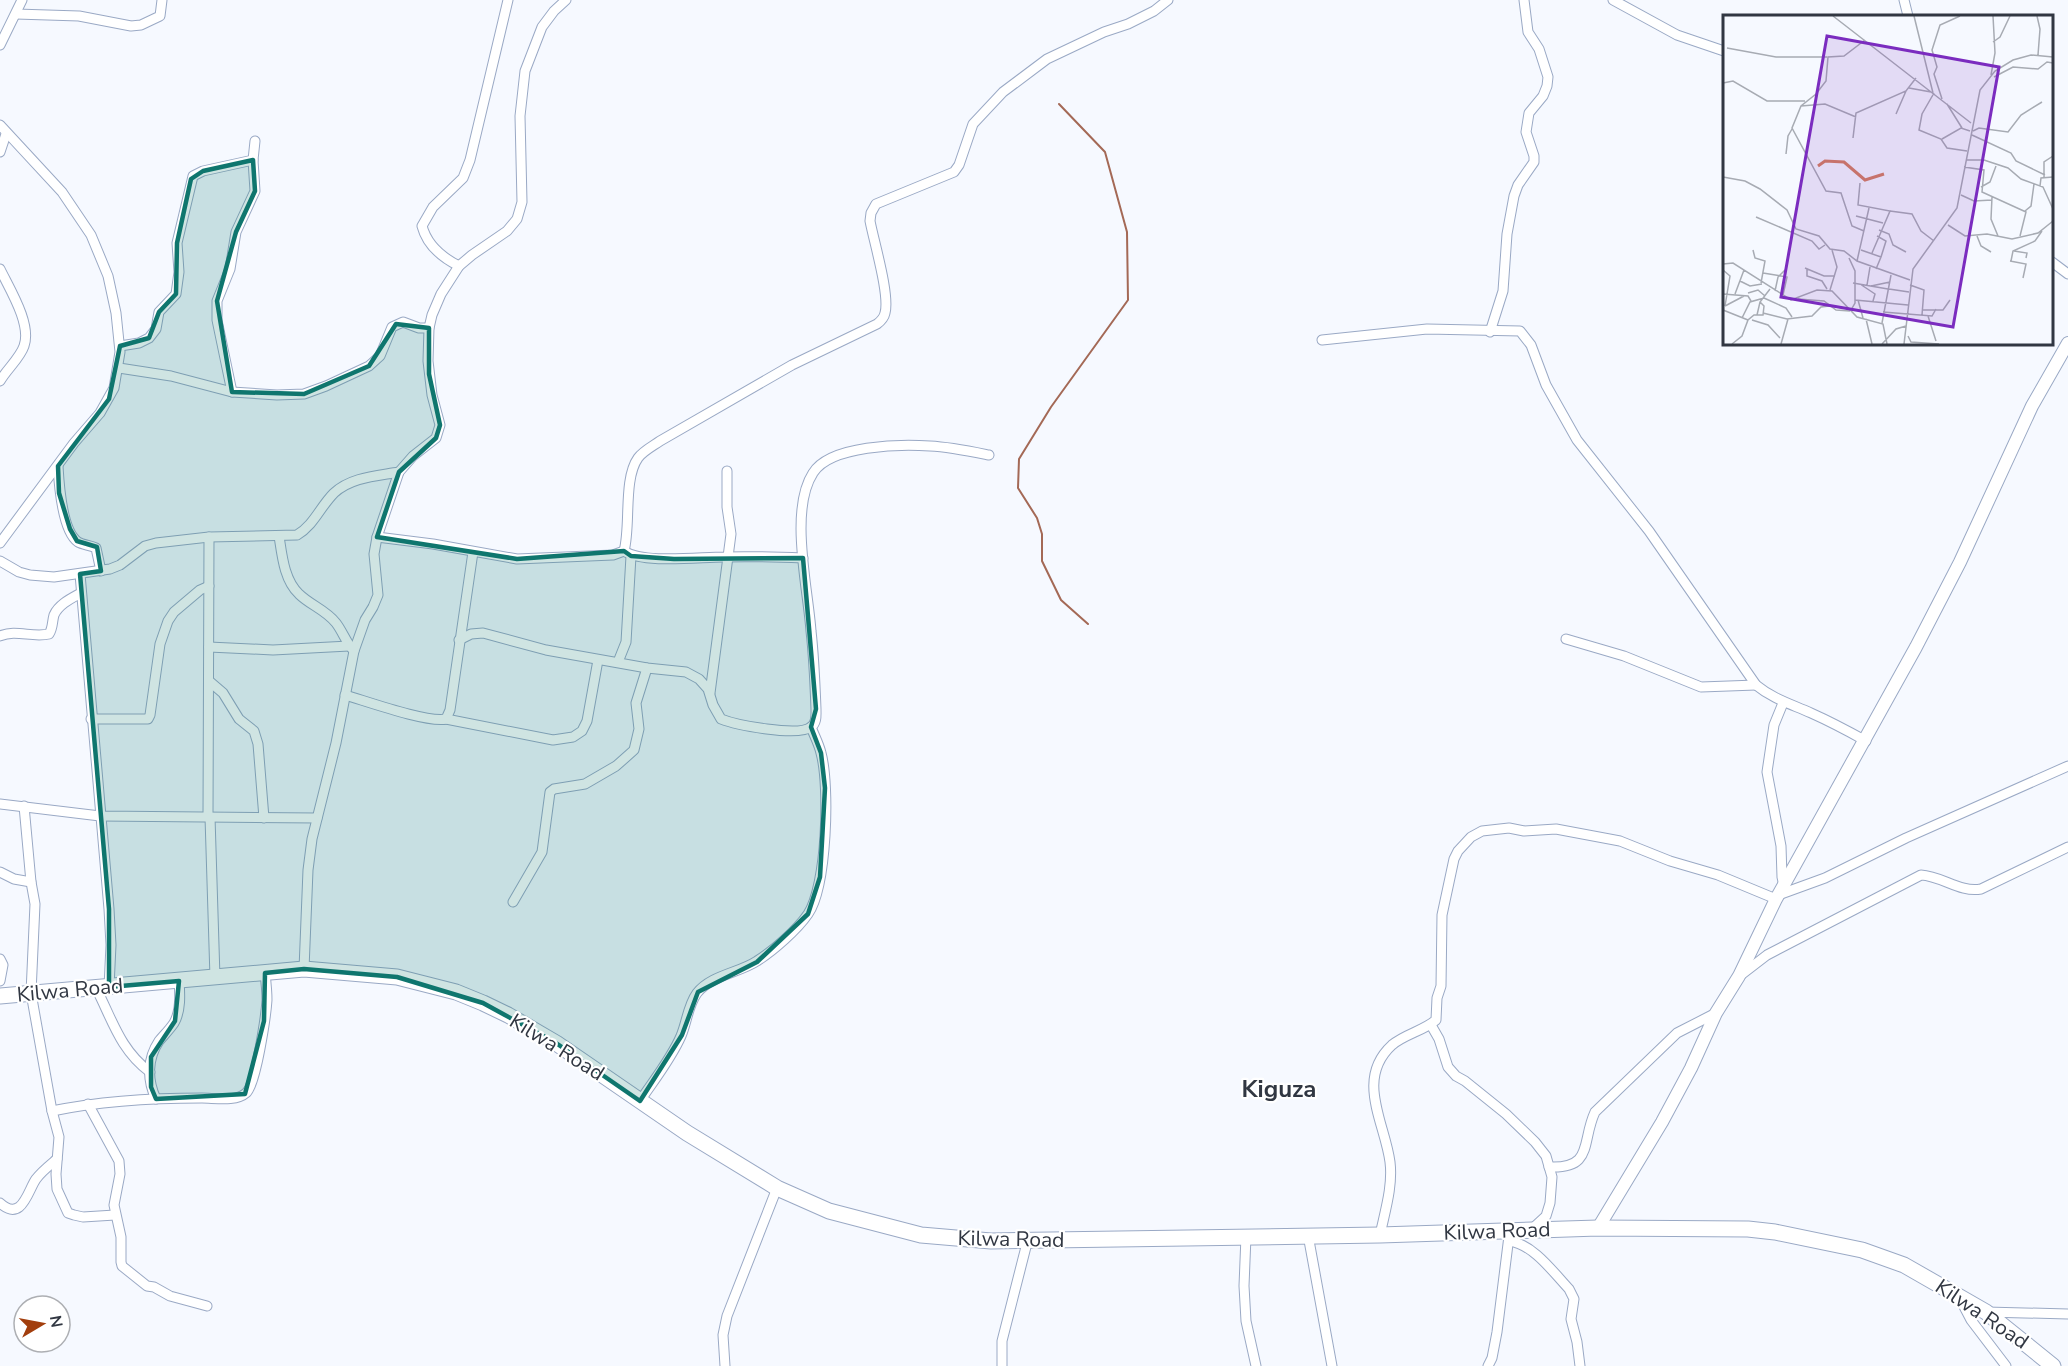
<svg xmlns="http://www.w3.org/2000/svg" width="2068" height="1366" font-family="'Nunito Sans',sans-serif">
<rect width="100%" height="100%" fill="#f6f9ff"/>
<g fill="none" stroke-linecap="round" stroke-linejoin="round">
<!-- stream -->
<path stroke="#a46956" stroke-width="2" d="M 1059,104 L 1105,152 L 1127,232 L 1128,300 L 1051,407 L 1019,459 L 1018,488 L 1037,518 L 1042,534 L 1042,561 L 1061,600 L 1088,624"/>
<!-- minor casing -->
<g stroke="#9aa9c5" stroke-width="11">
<g id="minor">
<path d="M 1613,0 L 1677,35 L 1724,51"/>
<path d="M 1904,0 L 1908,16"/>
<path d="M 16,14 L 79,16 L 131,26 L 141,25 L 160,16 L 162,0"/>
<path d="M 0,45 L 22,0"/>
<path d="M 0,125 L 62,192 L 91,235 L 108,276 L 116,313 L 120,352 L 114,388 L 100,413 L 74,443 L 0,543"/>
<path d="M 0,152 L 6,134"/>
<path d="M 2052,262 L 2068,274"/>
<path d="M 459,266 C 441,257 427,245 422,226 L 433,207 L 463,178 L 470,160 L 508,0"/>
<path d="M 0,269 C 9,288 32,324 24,346 C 20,358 7,369 0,381"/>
<path d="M 1490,332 L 1503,291 L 1507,234 L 1514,196 L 1518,185 L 1534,162 L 1534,156 L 1526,132 L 1529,113 L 1543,96 L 1547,86 L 1548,77 L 1539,49 L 1528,32 L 1524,0"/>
<path d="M 1322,340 L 1427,329 L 1520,331 L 1531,345 L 1546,385 L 1577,440 L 1649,531 L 1756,685 C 1773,699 1791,704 1811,713 C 1829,721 1848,731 1866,741"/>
<path d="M 120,346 L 139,343 L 149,338 L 156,329 L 159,312 L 176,294 L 179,272 L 177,243 L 193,176 L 203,171 L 253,160"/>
<path d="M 119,368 L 171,376 L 232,392 L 277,395 L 304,394 L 326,386 L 369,366 L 380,356 L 392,327 L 403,322 L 419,328 L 429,328"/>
<path d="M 232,392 L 217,320 L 217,301 L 230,269 L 236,232 L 255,191 L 253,160 L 255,141"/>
<path d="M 58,466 C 59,484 62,531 78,542 C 83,545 90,545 96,548 L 101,571"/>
<path d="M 279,536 C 282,555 284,580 299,594 C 310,605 326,610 336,623 C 343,632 346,643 354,651"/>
<path d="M 377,537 L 433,544 L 517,559 L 613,555 L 624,551"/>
<path d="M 624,551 C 631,526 623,479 638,458 C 643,451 653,446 660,441 L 792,365 L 877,324 C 881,321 884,318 885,313 C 890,295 874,242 870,221 L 871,213 L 876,204 L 954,172 L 959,165 L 973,124 L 1003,92 L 1047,59 L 1104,32 L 1128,24 L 1154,11 L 1168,0"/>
<path d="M 624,551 C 643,564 699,557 724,557 C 750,556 777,557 803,558"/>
<path d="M 0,561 L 19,572 L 30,575 L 54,577 L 110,569 L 120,565 L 145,546 L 156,543 L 209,537 L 297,535 C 314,525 320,507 334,493 C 351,477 377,476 399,472"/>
<path d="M 80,574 L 109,909 L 111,945 L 109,987"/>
<path d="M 0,636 C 16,629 32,638 49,634 C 53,628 52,622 54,615 C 59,604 72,598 81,593"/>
<path d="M 1566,639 L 1624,656 L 1701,687 L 1756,685"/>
<path d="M 459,640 L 471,634 L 483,633 L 546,650 L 647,668 L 686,672 L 699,679 L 708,689 L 713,705 L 721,719 C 736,725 798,737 811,727 C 817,723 816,715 816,709 C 815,683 814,657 811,631 C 808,588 789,510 813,473 C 830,445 901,444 930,446 C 950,447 969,451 989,455"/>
<path d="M 209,647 L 273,650 L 349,646"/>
<path d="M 618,662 L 626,642 L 631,556"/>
<path d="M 209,681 L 223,693 L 239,719 L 254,731 L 258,744 L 264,818"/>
<path d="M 710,693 L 731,534 L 727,507 L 727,471"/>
<path d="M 345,695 C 366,701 427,723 446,719 L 450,710 L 473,552"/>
<path d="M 1783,703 L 1774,725 L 1767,772 L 1781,846 L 1782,877 L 1784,886"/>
<path d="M 91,719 L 148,719 L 150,715 L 160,644 L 168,621 L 174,612 L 200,590 L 209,586"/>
<path d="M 446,719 L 553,740 L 573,737 L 582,731 L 587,721 L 598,660"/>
<path d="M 0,804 L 100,816 L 317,818"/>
<path d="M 24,806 L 31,882 L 35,904 L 31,993 L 52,1111 L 59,1137 L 56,1174 L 57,1189 L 68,1213 L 74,1215 L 83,1217 L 115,1215"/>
<path d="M 208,817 L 209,537"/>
<path d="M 210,817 L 215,978"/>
<path d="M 0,872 L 14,879 L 31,882"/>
<path d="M 1781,894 L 1825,878 L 1906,838 L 2068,766"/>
<path d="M 513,902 L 542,852 L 550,792 L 554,789 L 585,784 L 616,766 L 634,750 L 639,729 L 636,703 L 647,668"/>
<path d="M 0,959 L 3,965 L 0,981"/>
<path d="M 304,969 L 308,870 L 312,839 L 336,743 L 354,651 L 365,620 L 373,607 L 378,595 L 374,554 L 377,537 L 399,472 L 413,456 L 436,438 L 440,425 L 432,395 L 428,361 L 429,328 L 432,315 L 441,294 L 459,266 L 472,255 L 507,231 L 517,219 L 522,202 L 520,116 L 525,71 L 542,27 L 554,11 L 566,0"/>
<path d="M 1741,975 L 1767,955 L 1921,875 C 1942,876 1960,893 1981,889 L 2068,847"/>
<path d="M 96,988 C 112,1019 120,1050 150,1072"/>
<path d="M 1431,1025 L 1439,1039 L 1448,1067 L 1456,1076 L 1465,1081 L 1506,1114 L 1535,1142 L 1546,1156 L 1552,1177 L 1550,1203 L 1546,1216 L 1533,1228"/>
<path d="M 156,1099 C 147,1080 147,1059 159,1041 C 164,1035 170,1029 174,1023 C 181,1011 180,994 179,981"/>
<path d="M 640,1101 C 654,1080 671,1059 681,1036 C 687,1022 688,1005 697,993 C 711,975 739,973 757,961 C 773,951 797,930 808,914 C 827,886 830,786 821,753 C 819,744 814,735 811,727"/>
<path d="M 88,1104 L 119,1161 L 120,1174 L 114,1205 L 121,1237 L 121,1262 L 122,1266 L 147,1286 L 154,1287 L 170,1296 L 207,1306"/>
<path d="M 52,1111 C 101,1101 151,1098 202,1098 C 215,1098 236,1102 246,1093 C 256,1085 266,1015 267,1000 C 267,991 266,982 265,973"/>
<path d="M 1549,1167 C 1594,1169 1581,1142 1595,1112 L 1677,1033 L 1716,1013"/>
<path d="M 0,1203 C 22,1223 28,1190 36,1179 C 42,1171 50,1165 57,1159"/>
<path d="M 1308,1235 L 1332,1366"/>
<path d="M 1380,1235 C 1385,1211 1393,1186 1390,1162 C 1385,1123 1355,1079 1392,1045 C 1405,1034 1423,1031 1436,1020 L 1437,998 L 1441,986 L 1442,915 L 1454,859 L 1458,851 L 1471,837 L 1482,831 L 1509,828 L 1524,831 L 1556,829 L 1620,841 L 1670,861 L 1718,875 L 1776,899"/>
<path d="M 1246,1236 L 1244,1286 L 1246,1321 L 1256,1366"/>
<path d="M 1510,1241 C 1534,1245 1553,1272 1569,1289 L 1574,1299 L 1571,1319 L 1577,1342 L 1580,1366"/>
<path d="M 1960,1299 L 1971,1320 L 2006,1366"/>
<path d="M 1986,1312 L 2068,1314"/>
<path d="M 725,1366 L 723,1335 L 727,1316 L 777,1188"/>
<path d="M 1002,1366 L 1002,1341 L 1028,1239"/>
<path d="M 1488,1366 L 1492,1358 L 1497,1332 L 1509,1236"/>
</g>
</g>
<!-- tertiary casing -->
<g stroke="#9aa9c5" stroke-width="14">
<path id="tertiary" d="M 1598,1228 L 1662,1122 L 1691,1068 L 1716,1013 L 1739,976 L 1776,899 L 1916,647 L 1960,562 L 2032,406 L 2068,343"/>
</g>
<!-- trunk casing -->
<g stroke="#9aa9c5" stroke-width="17">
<path id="trunk" d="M 0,996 L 304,969 L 397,977 L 456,992 L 483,1003 L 508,1015 L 556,1043 L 687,1133 L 777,1188 L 829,1211 L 921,1235 L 991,1241 L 1380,1235 L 1598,1228 L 1748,1229 L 1775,1232 L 1862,1250 L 1904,1265 L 1986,1312 L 2053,1366"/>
</g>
<!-- minor -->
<use href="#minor" stroke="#fff" stroke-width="9"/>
<!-- tertiary -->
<use href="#tertiary" stroke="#fff" stroke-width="12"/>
<!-- trunk -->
<use href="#trunk" stroke="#fff" stroke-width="15"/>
</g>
<!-- marked area -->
<path fill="#0f766e" fill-opacity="0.2" stroke="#0f766e" stroke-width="4.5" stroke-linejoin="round" d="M 253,160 L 255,191 L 236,232 L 217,301 L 232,392 L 304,394 L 369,366 L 396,324 L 429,328 L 429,374 L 440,425 L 436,438 L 399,472 L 377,537 L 517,559 L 624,551 L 631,556 L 674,559 L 803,558 L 816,709 L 811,727 L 821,753 L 825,788 L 820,877 L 808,914 L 757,962 L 698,992 L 682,1035 L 640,1101 L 556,1043 L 483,1003 L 397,977 L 304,969 L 265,973 L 264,1021 L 245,1094 L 156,1099 L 151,1087 L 151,1057 L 175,1021 L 179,981 L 109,987 L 109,909 L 80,574 L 101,571 L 97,547 L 77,541 L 70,529 L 59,493 L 58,466 L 109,399 L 120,346 L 149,338 L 159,312 L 176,294 L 177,243 L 191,179 L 203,171 Z"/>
<g text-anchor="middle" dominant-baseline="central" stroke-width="4.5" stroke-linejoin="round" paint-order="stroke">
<!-- street labels -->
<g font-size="21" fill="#313742" stroke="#fff">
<text transform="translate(70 990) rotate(-5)">Kilwa Road</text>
<text transform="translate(557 1047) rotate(32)">Kilwa Road</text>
<text transform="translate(1497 1231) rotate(-2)">Kilwa Road</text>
<text transform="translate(1011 1239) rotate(1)">Kilwa Road</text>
<text transform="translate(1982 1314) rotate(34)">Kilwa Road</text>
</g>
<!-- quarter labels -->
<g font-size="24" font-weight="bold" fill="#313742" stroke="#fff">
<text x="1279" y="1089">Kiguza</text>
</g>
</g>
<!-- overview -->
<g transform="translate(1723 15)">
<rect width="330" height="330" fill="#f6f9ff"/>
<path fill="none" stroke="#d57f5e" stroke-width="3" d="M 95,151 L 102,146 L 121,147 L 142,165 L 161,159"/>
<path fill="none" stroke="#a7abb3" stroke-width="1.5" d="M 110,1 L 248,108M 191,1 L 210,78M 314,1 L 317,14 L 315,40M 270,27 L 277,22 L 287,1M 4,33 L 53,42 L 104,42M 268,60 L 272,38 L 270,1M 271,62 L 290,52 L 315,54 L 324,47 L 330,48M 0,68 L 10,66 L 44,86 L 82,86M 186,73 L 208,77M 211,78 L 199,99 L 196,115 L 218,124 L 224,133 L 244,136M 219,84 L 211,59 L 214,52 L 209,35 L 217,10 L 237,1M 224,89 L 239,113M 78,91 L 102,89 L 133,102M 173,99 L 183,76M 250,116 L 256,113 L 285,117 L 298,100 L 319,87M 249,120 L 288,138 L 293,146 L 322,160M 130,123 L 133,98 L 183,76 L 193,63M 219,124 L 238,113 L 247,116M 63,139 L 65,121 L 69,114M 243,145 L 261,145 L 285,153 L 298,164 L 320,172 L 330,194M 241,152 L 261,155 L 259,177 L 303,197 L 297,221M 0,162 L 22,166 L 37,174 L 64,195 L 73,214 L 96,221 L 107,234 L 121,236 L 134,246 L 187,265M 321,162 L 321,147 L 330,141M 137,168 L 135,190 L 167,196 L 149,238M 317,171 L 318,163 L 330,162M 258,172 L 267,167 L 273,151M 238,180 L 251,186 L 269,185M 269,182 L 268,204 L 275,221M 167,196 L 189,199 L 198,216 L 211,226M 302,196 L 308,191 L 311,169M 133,201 L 160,208M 33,202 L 89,226 L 96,234 L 102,230M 225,210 L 242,221 L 264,219 L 289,224 L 315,218 L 330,206M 156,215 L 166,219 L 170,230 L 183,237M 141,216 L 129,211 L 118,178 L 103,176 L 69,113 L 78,91 L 93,79 L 103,66 L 105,42 L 121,41 L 142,25M 154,221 L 163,226 L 158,242M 254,221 L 258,231 L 268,237M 30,235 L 32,243 L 42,246 L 38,268M 138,235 L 158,242 L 153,254M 291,236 L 304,238 L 303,243M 126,243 L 132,256 L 132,288 L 128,295M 134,246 L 146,193M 287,246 L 303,249 L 300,263M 288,246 L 290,236 L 312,226 L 319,216M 0,249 L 10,248 L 68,285 L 94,275 L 109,276 L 134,302 L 160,309 L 164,329M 82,253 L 101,261 L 112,261M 84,254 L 84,261 L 99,266 L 104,274M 0,255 L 7,261 L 2,291M 40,258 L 64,262 L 60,280M 17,266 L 27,271 L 39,269M 130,268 L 165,274M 137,269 L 152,279 L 150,286M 144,270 L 147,252M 187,270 L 201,275 L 199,300M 148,271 L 167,267M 166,274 L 186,277M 107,275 L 114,252 L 109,235M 52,276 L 55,262 L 62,255M 25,278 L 35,275 L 42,281M 0,279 L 25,281 L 28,286M 12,279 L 21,255M 41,283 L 63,293 L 69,302M 75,284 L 101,286 L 113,295 L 127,296M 132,285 L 185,290M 135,285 L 140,303M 2,291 L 21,281M 0,295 L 25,305M 199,295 L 220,295 L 227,285M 160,297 L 209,301 L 213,294M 40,298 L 64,304 L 89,301 L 98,292 L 106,291M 34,300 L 37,287 L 47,274M 205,301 L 213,326M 19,303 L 27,287 L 41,283M 143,304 L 149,329M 29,305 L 45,310 L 57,323M 159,308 L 168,260M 185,321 L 188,327 L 216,329M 9,329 L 19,321 L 25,305 L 31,300 L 40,300 L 41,291 L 37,287M 58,329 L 65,304M 159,329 L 173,314 L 183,311M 181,329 L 190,254 L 234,193 L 257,75 L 272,56 L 290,45 L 308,40 L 330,42"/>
<path fill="#7b2cbf" fill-opacity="0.15" stroke="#7b2cbf" stroke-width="3" d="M 104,21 L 276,52 L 230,312 L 58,282 Z"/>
<rect width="330" height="330" fill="none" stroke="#313742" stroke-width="3"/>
</g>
<!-- north arrow -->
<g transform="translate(42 1324) rotate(80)"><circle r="28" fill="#ffffff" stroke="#adafb3" stroke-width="1.5"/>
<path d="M0-4.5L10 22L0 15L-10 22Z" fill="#a23e0d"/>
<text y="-9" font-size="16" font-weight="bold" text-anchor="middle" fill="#313742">N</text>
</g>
</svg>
